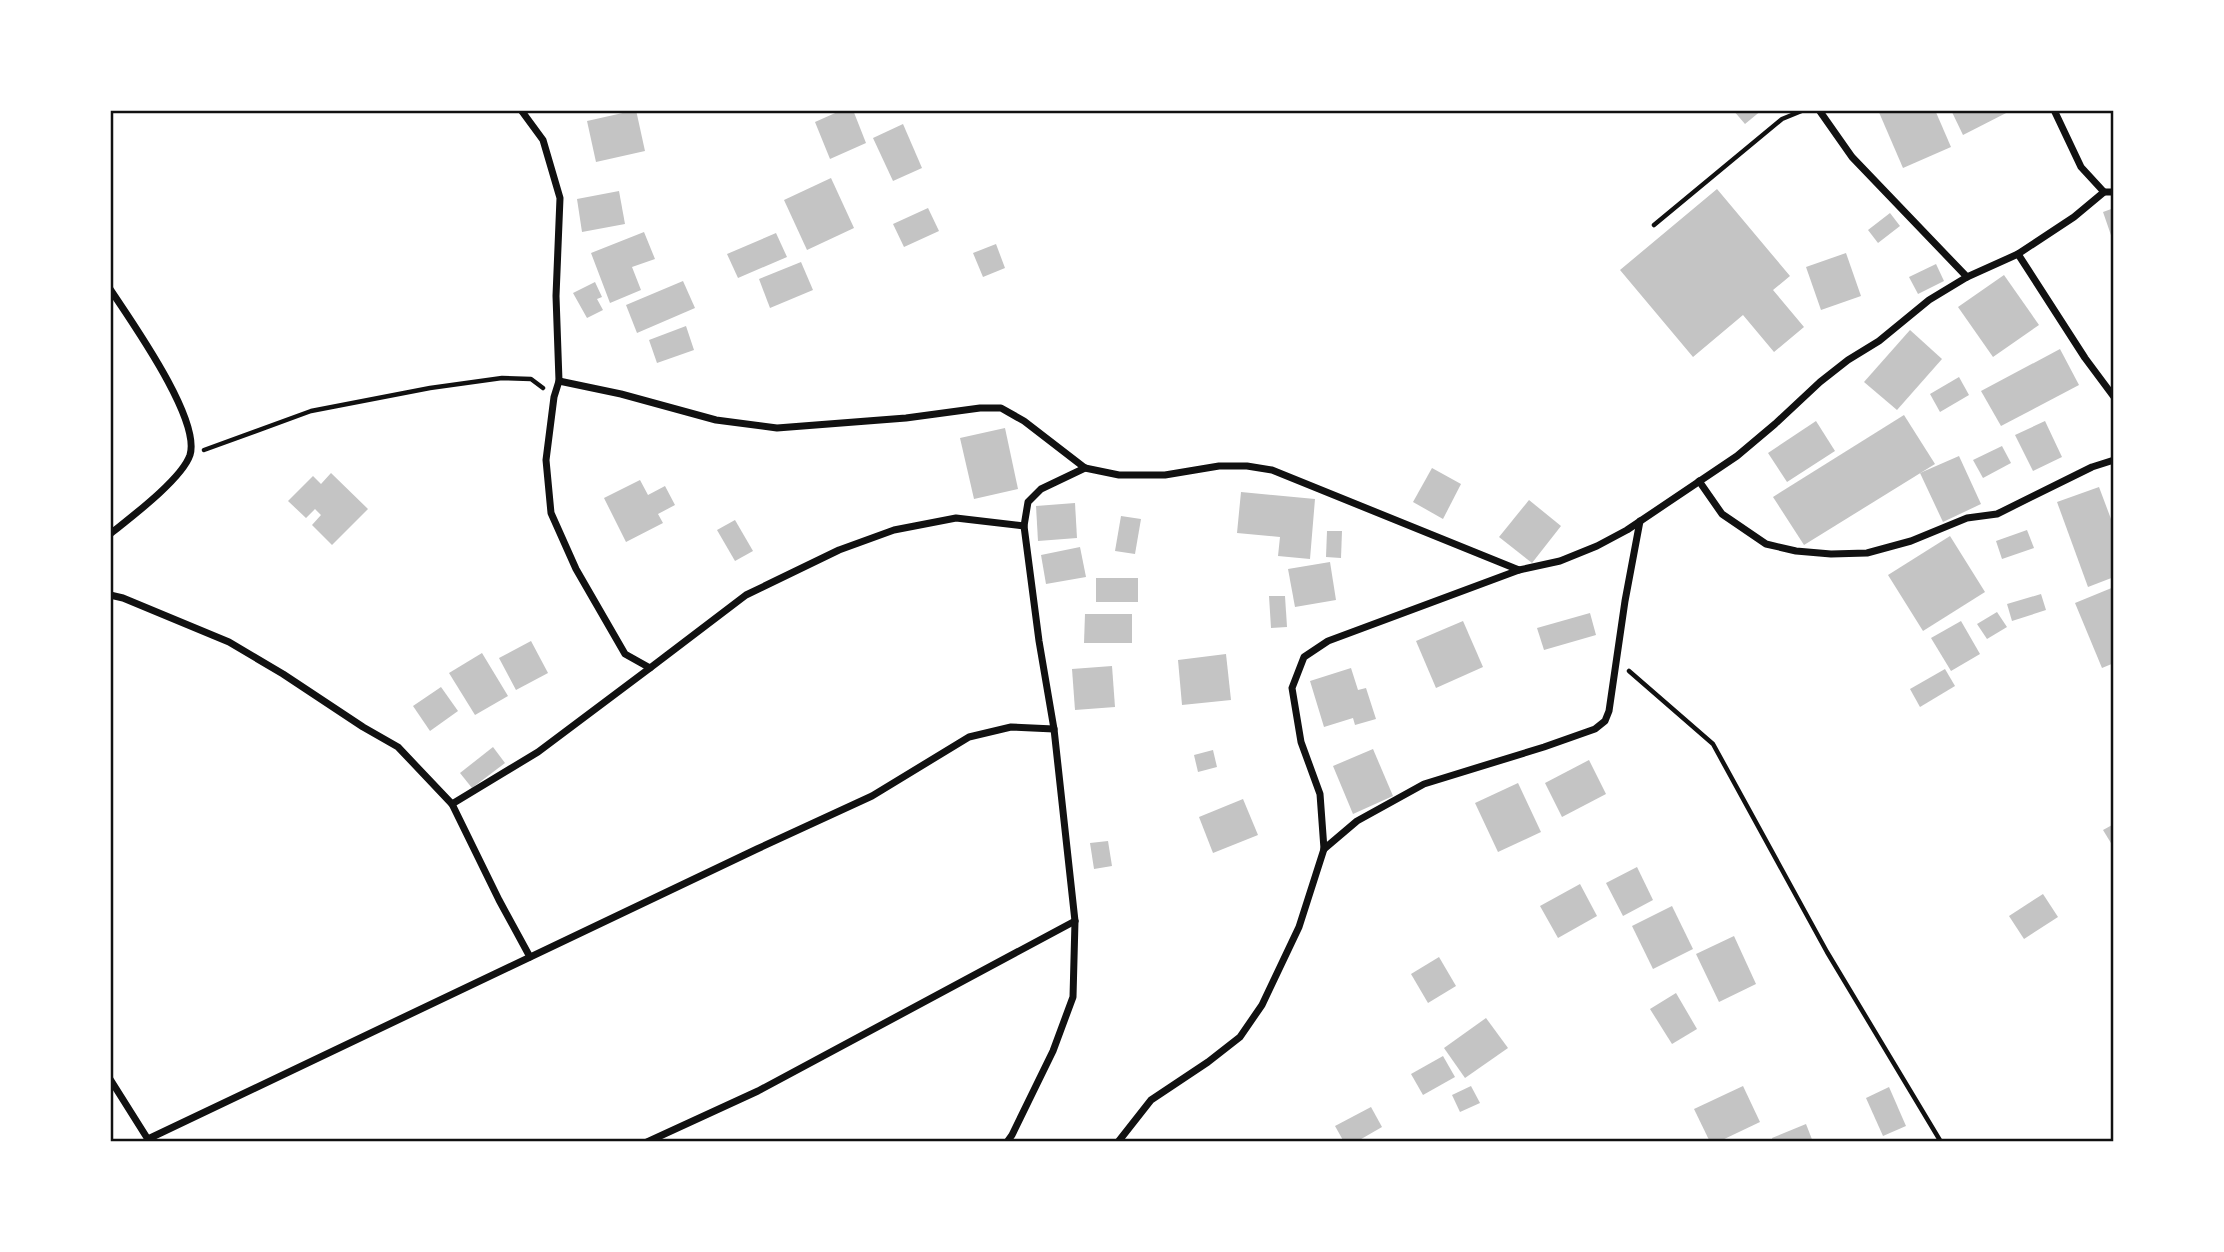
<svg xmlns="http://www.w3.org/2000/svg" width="2224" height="1252" font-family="Cabin,sans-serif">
<rect width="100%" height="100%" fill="#fff"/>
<!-- building -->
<g fill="#c4c4c4">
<path d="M 636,110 L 645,151 L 596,162 L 587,121 Z"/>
<path d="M 842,110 L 853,110 L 866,143 L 830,159 L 815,122 Z"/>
<path d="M 1733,110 L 1762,110 L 1745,124 Z"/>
<path d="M 1878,110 L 1935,110 L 1951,147 L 1903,168 Z"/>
<path d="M 1951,110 L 2012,110 L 1963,135 Z"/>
<path d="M 903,124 L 922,168 L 893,181 L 873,138 Z"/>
<path d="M 831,178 L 854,228 L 807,250 L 784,200 Z"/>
<path d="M 1717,189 L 1790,276 L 1773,290 L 1804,327 L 1774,352 L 1743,315 L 1693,357 L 1620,270 Z"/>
<path d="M 619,191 L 625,224 L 582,232 L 577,199 Z"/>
<path d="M 928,208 L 939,231 L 904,247 L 893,224 Z"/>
<path d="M 2114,208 L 2114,241 L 2113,241 L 2103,212 Z"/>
<path d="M 1890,213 L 1900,226 L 1878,243 L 1868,230 Z"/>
<path d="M 644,232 L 655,259 L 632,267 L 641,290 L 610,303 L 591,253 Z"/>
<path d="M 776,233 L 787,257 L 738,278 L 727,254 Z"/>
<path d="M 996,244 L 1005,268 L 983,277 L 973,253 Z"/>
<path d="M 1846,253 L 1861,296 L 1821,310 L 1806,267 Z"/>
<path d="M 801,262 L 813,290 L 770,308 L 759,279 Z"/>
<path d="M 1936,264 L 1944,281 L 1918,294 L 1909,277 Z"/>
<path d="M 2004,275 L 2039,325 L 1993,357 L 1958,307 Z"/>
<path d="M 683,281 L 695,308 L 637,333 L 626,305 Z"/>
<path d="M 595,282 L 602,297 L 597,299 L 603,310 L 587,318 L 573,293 Z"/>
<path d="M 686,326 L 694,350 L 657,363 L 649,340 Z"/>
<path d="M 1910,330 L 1942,359 L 1897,410 L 1864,382 Z"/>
<path d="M 2060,349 L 2079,385 L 2001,426 L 1981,391 Z"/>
<path d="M 1959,377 L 1969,395 L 1940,412 L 1930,394 Z"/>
<path d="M 1904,415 L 1935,464 L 1804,545 L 1773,497 Z"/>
<path d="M 1816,421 L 1835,451 L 1787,482 L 1768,453 Z"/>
<path d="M 2045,421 L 2062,457 L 2033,471 L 2015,435 Z"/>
<path d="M 1005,428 L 1018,489 L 974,499 L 960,438 Z"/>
<path d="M 2002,446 L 2011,463 L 1983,478 L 1973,460 Z"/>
<path d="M 1959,456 L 1981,504 L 1943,522 L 1920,473 Z"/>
<path d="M 1432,468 L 1461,484 L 1443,519 L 1413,502 Z"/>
<path d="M 331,473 L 368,509 L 332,545 L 312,525 L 321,515 L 315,509 L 306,518 L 288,501 L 313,476 L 321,484 Z"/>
<path d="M 640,480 L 648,495 L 665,486 L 675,505 L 658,514 L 663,523 L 626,542 L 604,498 Z"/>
<path d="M 2099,487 L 2114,527 L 2114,577 L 2088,587 L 2057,502 Z"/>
<path d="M 1241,492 L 1315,499 L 1310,559 L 1278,556 L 1280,537 L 1237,533 Z"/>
<path d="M 1529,500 L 1561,526 L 1532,563 L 1499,537 Z"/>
<path d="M 1075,503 L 1077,538 L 1038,541 L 1036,506 Z"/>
<path d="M 1121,516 L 1141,519 L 1135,554 L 1115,551 Z"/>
<path d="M 735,520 L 753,551 L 735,561 L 717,530 Z"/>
<path d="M 2027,530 L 2034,548 L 2002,559 L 1996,541 Z"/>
<path d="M 1327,531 L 1342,531 L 1341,558 L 1326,557 Z"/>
<path d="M 1950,536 L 1985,592 L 1923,631 L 1888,575 Z"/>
<path d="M 1080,547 L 1086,577 L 1046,584 L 1041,555 Z"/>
<path d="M 1330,562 L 1336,600 L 1295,607 L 1288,569 Z"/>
<rect x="1096" y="578" width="42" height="24"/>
<path d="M 2114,587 L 2114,663 L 2102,668 L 2075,603 Z"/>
<path d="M 2041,594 L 2046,610 L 2012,621 L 2007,604 Z"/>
<path d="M 1269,596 L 1285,596 L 1287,627 L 1271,628 Z"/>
<path d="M 1997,612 L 2007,627 L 1987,639 L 1977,624 Z"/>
<path d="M 1590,613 L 1596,635 L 1544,650 L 1537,628 Z"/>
<path d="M 1085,614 L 1132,614 L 1132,643 L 1084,643 Z"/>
<path d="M 1463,621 L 1483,667 L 1436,688 L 1416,641 Z"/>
<path d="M 1961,621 L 1980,654 L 1951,671 L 1931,638 Z"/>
<path d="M 531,641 L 548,673 L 516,690 L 499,658 Z"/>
<path d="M 482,653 L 508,696 L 475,715 L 449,673 Z"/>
<path d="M 1226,654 L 1231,700 L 1182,705 L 1178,660 Z"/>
<path d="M 1112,666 L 1115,707 L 1075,710 L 1072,669 Z"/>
<path d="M 1351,668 L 1358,690 L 1366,688 L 1376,719 L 1355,725 L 1353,718 L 1324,727 L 1310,681 Z"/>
<path d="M 1945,669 L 1955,686 L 1920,707 L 1910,689 Z"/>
<path d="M 441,687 L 458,711 L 430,731 L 413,706 Z"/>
<path d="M 493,747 L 505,763 L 472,788 L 460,773 Z"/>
<path d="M 1373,749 L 1393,796 L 1353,814 L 1333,766 Z"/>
<path d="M 1213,750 L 1217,767 L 1198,772 L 1194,755 Z"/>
<path d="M 1589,760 L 1606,794 L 1562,817 L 1545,783 Z"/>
<path d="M 1518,783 L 1541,832 L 1498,852 L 1475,803 Z"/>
<path d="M 1243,799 L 1258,835 L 1213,853 L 1199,817 Z"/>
<path d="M 2114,824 L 2114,848 L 2103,830 Z"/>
<path d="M 1108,841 L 1112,866 L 1094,869 L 1090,843 Z"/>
<path d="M 1637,867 L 1653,900 L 1623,916 L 1606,883 Z"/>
<path d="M 1580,884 L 1597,916 L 1558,938 L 1540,906 Z"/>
<path d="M 2043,894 L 2058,917 L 2024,939 L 2009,916 Z"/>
<path d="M 1672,906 L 1693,949 L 1653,969 L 1632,926 Z"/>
<path d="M 1734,936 L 1756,984 L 1719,1002 L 1696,954 Z"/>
<path d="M 1439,957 L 1456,986 L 1428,1003 L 1411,974 Z"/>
<path d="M 1676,993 L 1697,1029 L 1672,1044 L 1650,1009 Z"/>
<path d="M 1486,1018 L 1508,1048 L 1465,1078 L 1444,1048 Z"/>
<path d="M 1443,1056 L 1455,1077 L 1423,1095 L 1411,1074 Z"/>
<path d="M 1471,1086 L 1480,1103 L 1460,1112 L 1452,1095 Z"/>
<path d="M 1743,1086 L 1760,1122 L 1718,1142 L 1710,1142 L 1694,1109 Z"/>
<path d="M 1889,1087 L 1906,1126 L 1883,1136 L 1866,1098 Z"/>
<path d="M 1371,1107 L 1382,1127 L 1356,1142 L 1344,1142 L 1335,1126 Z"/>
<path d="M 1806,1124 L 1813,1142 L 1773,1142 L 1772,1138 Z"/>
</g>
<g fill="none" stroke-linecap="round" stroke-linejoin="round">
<!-- path -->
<g stroke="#111" stroke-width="4.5">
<path d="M 1654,225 L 1782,119 L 1804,110"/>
<path d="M 204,450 L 311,411 L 430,388 L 502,378 L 531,379 L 543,388"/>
<path d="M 1629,671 L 1713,744 L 1827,952 L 1941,1142"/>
</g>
<!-- minor -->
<g stroke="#111" stroke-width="7">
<path d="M 521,110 L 543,140 L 560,198 L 556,296 L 559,381 L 554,397 L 546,460 L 551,513 L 576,569 L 625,654 L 650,668 L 746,595 L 839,550 L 894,530 L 956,518 L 1024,526"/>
<path d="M 1819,110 L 1852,157 L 1967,277"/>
<path d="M 2054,110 L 2081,167 L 2104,192 L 2114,192"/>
<path d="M 2018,254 L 2085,358 L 2114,397"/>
<path d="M 110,289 C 131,321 201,419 190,455 C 182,479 130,518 110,534"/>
<path d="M 559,381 L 621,394 L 716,420 L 777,428 L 906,418 L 980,408 L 1001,408 L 1024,421 L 1085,468 L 1119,475 L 1165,475 L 1219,466 L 1247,466 L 1272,470 L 1519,570 L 1560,561 L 1597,546 L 1627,530 L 1737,456 L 1775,424 L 1820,382 L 1848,360 L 1879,341 L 1929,300 L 1967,277 L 2018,254 L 2074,217 L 2104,192"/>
<path d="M 1699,481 L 1722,514 L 1766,544 L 1796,551 L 1831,554 L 1867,553 L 1911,541 L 1967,518 L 1997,514 L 2092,467 L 2114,460"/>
<path d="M 110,595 L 123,598 L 229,642 L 283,674 L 363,727 L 398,747 L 452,804 L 499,900 L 530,957"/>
<path d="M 452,804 L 538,752 L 650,668"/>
<path d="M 1324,849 L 1357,821 L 1424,784 L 1544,747 L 1595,729 L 1605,721 L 1609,711 L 1625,601 L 1640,521"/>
<path d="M 110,1079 L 149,1141"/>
<path d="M 148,1139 L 757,849 L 872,796 L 969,737 L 1011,727 L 1054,729"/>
<path d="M 647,1142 L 758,1091 L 1075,921"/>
<path d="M 1007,1142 L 1012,1135 L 1053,1051 L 1073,997 L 1075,921 L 1054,729 L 1039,641 L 1024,526 L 1028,502 L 1041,489 L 1085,468"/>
<path d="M 1118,1142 L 1151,1100 L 1208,1062 L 1240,1037 L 1262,1005 L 1299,927 L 1324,849 L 1320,794 L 1301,742 L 1292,688 L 1304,657 L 1328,641 L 1519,570"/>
</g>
</g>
<!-- border -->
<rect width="2224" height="1252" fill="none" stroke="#ffffff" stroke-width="224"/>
<rect x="112" y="112" width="2000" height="1028" fill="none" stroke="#111" stroke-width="2.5"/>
</svg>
